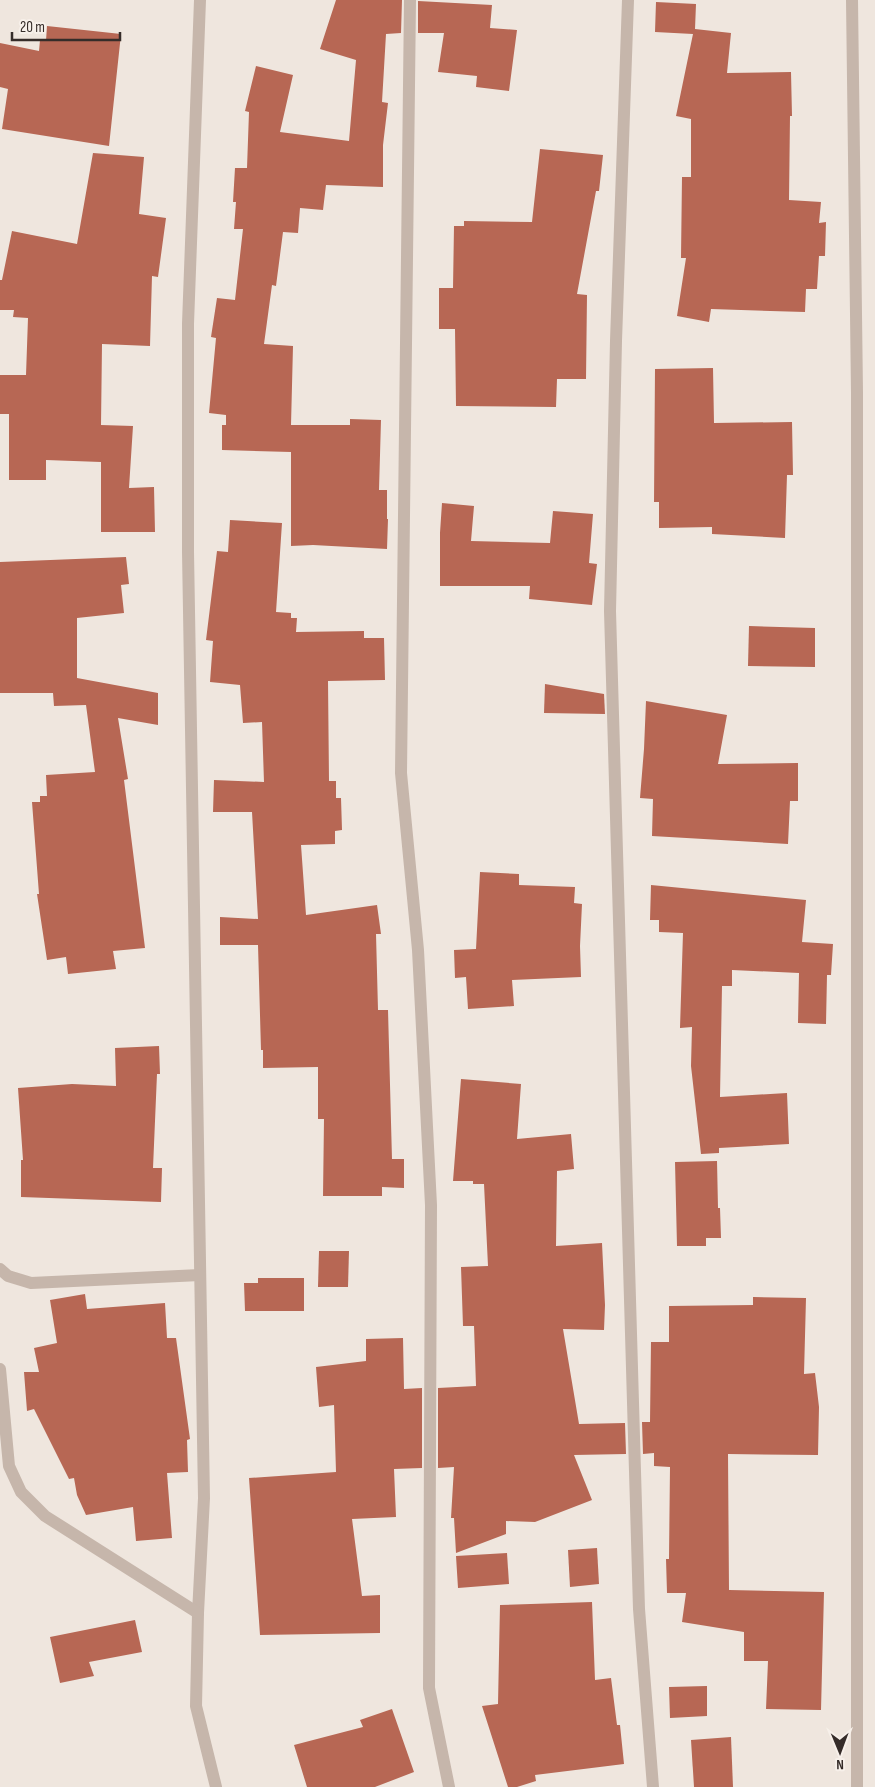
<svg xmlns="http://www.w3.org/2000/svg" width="875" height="1787" font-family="'Sofia Sans Condensed',sans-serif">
<rect width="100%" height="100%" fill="#efe6de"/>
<!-- building -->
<g fill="#b76754">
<path d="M 336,0 L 402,0 L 401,33 L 386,34 L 382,102 L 388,103 L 383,145 L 383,187 L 326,185 L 323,210 L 300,208 L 298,233 L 283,232 L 276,286 L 272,285 L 264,344 L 293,346 L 291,425 L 350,425 L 350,419 L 381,420 L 379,490 L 387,490 L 387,519 L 388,519 L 387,549 L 313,545 L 291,546 L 291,452 L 222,450 L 222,425 L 226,425 L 226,415 L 209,413 L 216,338 L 211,337 L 217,298 L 235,300 L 243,229 L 234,229 L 236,202 L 233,202 L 235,168 L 247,168 L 249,112 L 245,111 L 256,66 L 293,75 L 280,132 L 349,141 L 356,60 L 320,49 Z"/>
<path d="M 418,1 L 492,5 L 490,28 L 517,30 L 509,91 L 476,87 L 477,76 L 438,72 L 444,33 L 418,33 Z"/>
<path d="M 656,2 L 696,4 L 695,29 L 731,33 L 727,73 L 791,72 L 792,116 L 790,116 L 789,200 L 821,202 L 819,223 L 826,222 L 825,256 L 819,256 L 817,289 L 806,289 L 805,312 L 711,309 L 709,322 L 677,316 L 686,258 L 681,258 L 682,177 L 691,177 L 691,119 L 676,116 L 693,34 L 655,32 Z"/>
<path d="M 47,26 L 121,34 L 109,146 L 2,129 L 8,89 L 0,87 L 0,43 L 39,51 L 40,40 L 46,41 Z"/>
<path d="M 540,149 L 603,155 L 599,191 L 596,191 L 577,294 L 587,295 L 586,379 L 557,379 L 556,407 L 456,406 L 455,329 L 439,329 L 439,288 L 453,288 L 454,226 L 464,226 L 464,221 L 532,222 Z"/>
<path d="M 93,153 L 144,157 L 139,214 L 166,218 L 158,277 L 152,276 L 150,346 L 102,344 L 101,425 L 133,426 L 129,488 L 154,487 L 155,532 L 101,532 L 101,462 L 46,460 L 46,480 L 9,480 L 9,414 L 0,414 L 0,375 L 26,375 L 28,318 L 13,317 L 14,310 L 0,310 L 0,280 L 2,280 L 12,231 L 77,244 Z"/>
<path d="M 713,368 L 714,423 L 792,422 L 793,475 L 787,475 L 785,538 L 712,534 L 712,527 L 659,528 L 659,502 L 654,502 L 655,369 Z"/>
<path d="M 442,503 L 474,506 L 471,541 L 550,543 L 553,511 L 593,514 L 589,563 L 597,564 L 592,605 L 529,599 L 530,586 L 440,586 L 440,533 Z"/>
<path d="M 230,520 L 282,523 L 276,612 L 291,613 L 291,618 L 297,618 L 296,632 L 364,631 L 364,638 L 384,638 L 385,680 L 328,681 L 329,781 L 336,781 L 336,798 L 341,798 L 342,830 L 335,831 L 335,844 L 301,845 L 306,915 L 377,905 L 381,934 L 376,934 L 378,1010 L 388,1010 L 392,1159 L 404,1159 L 404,1188 L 382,1187 L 382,1196 L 323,1196 L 324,1119 L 318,1119 L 318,1067 L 263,1068 L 263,1050 L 261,1050 L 258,945 L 220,945 L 220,917 L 258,919 L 252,812 L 213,812 L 214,780 L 264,782 L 262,722 L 243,723 L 240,685 L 210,682 L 213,641 L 206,640 L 217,551 L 228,552 Z"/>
<path d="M 126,557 L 129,584 L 121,585 L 124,613 L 77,618 L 77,678 L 158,693 L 158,725 L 118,718 L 128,779 L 124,780 L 145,948 L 113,951 L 116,969 L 68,974 L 66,957 L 47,960 L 37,894 L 39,894 L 32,802 L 40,802 L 40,796 L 47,796 L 46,775 L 95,772 L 86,705 L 54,706 L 53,693 L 0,693 L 0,562 Z"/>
<path d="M 749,626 L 815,628 L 815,667 L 748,666 Z"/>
<path d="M 545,684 L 604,694 L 605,714 L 544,713 Z"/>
<path d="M 646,701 L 727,715 L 718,764 L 798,763 L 798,801 L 790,801 L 788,844 L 652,836 L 653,799 L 640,798 L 644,749 Z"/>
<path d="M 480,872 L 519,874 L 519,885 L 575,887 L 574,903 L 582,904 L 580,946 L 581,977 L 512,980 L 514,1006 L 468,1009 L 466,977 L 455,978 L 454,950 L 476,949 Z"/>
<path d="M 651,885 L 806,900 L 802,942 L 833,944 L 831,975 L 827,975 L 826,1024 L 798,1023 L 799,973 L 732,970 L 732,986 L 722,986 L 720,1097 L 787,1093 L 789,1144 L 719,1148 L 719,1153 L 701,1154 L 691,1066 L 692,1027 L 680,1028 L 683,933 L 659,932 L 659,920 L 650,920 Z"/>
<path d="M 159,1046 L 160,1074 L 157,1074 L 153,1168 L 162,1168 L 161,1202 L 21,1197 L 21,1160 L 23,1160 L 18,1088 L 72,1084 L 116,1086 L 115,1048 Z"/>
<path d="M 461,1079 L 521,1084 L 517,1139 L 571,1134 L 574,1169 L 557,1171 L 556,1246 L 602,1243 L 605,1305 L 604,1330 L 563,1329 L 579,1424 L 625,1423 L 626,1454 L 574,1455 L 592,1500 L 535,1522 L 506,1521 L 506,1534 L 456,1553 L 454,1518 L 451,1518 L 454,1467 L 438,1468 L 438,1388 L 476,1386 L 474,1326 L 463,1326 L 461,1267 L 488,1266 L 484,1184 L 473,1184 L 473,1181 L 453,1181 Z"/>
<path d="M 717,1161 L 718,1208 L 720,1208 L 721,1238 L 706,1238 L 706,1246 L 677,1246 L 675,1162 Z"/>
<path d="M 319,1251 L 349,1251 L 348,1287 L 318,1287 Z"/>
<path d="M 258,1278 L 304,1278 L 304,1311 L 245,1311 L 244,1283 L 258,1283 Z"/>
<path d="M 85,1294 L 87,1309 L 165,1303 L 167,1338 L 176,1338 L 190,1439 L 187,1440 L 188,1472 L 167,1473 L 172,1538 L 136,1541 L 133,1507 L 86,1515 L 77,1495 L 74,1478 L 69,1479 L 34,1409 L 27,1411 L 24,1372 L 39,1372 L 34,1348 L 57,1343 L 50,1300 Z"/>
<path d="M 753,1297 L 806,1298 L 804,1374 L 815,1373 L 819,1407 L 818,1455 L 728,1454 L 729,1590 L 824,1592 L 821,1710 L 766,1709 L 768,1661 L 744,1661 L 744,1632 L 682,1622 L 686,1593 L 667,1593 L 666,1559 L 669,1559 L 670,1467 L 654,1466 L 654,1453 L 643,1454 L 642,1422 L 650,1422 L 651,1342 L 669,1342 L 669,1306 L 753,1305 Z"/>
<path d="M 403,1338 L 404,1389 L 422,1388 L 422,1468 L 394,1469 L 396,1517 L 352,1519 L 362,1596 L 380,1595 L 380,1633 L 260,1635 L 249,1478 L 336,1472 L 334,1405 L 319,1407 L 316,1367 L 366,1361 L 366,1339 Z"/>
<path d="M 597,1548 L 599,1584 L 570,1587 L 568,1550 Z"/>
<path d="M 507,1553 L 509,1584 L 458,1588 L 456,1556 Z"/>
<path d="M 592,1602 L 595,1680 L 611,1678 L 617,1725 L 620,1725 L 624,1764 L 535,1775 L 536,1781 L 517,1787 L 508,1787 L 482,1706 L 498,1704 L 500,1605 Z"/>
<path d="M 135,1620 L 142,1652 L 89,1662 L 94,1676 L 60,1683 L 50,1637 Z"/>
<path d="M 707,1686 L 707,1716 L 670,1718 L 669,1687 Z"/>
<path d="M 392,1709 L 414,1772 L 375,1787 L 307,1787 L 294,1745 L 363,1727 L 360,1720 Z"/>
<path d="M 731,1737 L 733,1787 L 694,1787 L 691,1740 Z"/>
</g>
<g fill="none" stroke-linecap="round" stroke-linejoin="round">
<!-- minor -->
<g stroke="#c6b6ab" stroke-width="12">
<path d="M 200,0 L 188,324 L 188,552 L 204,1498 L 198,1613 L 196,1706 L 216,1787"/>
<path d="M 410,0 L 401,773 L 418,950 L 431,1205 L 429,1688 L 449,1787"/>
<path d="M 628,0 L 616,341 L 610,611 L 639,1609 L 653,1787"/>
<path d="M 852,0 L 857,392 L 857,1787"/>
<path d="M 0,1269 L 8,1276 L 31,1283 L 200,1275"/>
<path d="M 0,1369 L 9,1466 L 21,1492 L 45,1516 L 198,1613"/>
</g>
</g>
<!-- north arrow -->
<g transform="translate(840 1752) rotate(179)" stroke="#f7f0ea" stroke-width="4" paint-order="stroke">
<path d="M0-4L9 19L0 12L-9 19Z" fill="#352c29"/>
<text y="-8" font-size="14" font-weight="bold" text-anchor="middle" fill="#352c29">N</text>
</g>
<!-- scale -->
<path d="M12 32v8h108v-8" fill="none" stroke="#352c29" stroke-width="2.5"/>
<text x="20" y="32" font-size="15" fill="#352c29" stroke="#f7f0ea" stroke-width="4" paint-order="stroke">20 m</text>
</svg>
